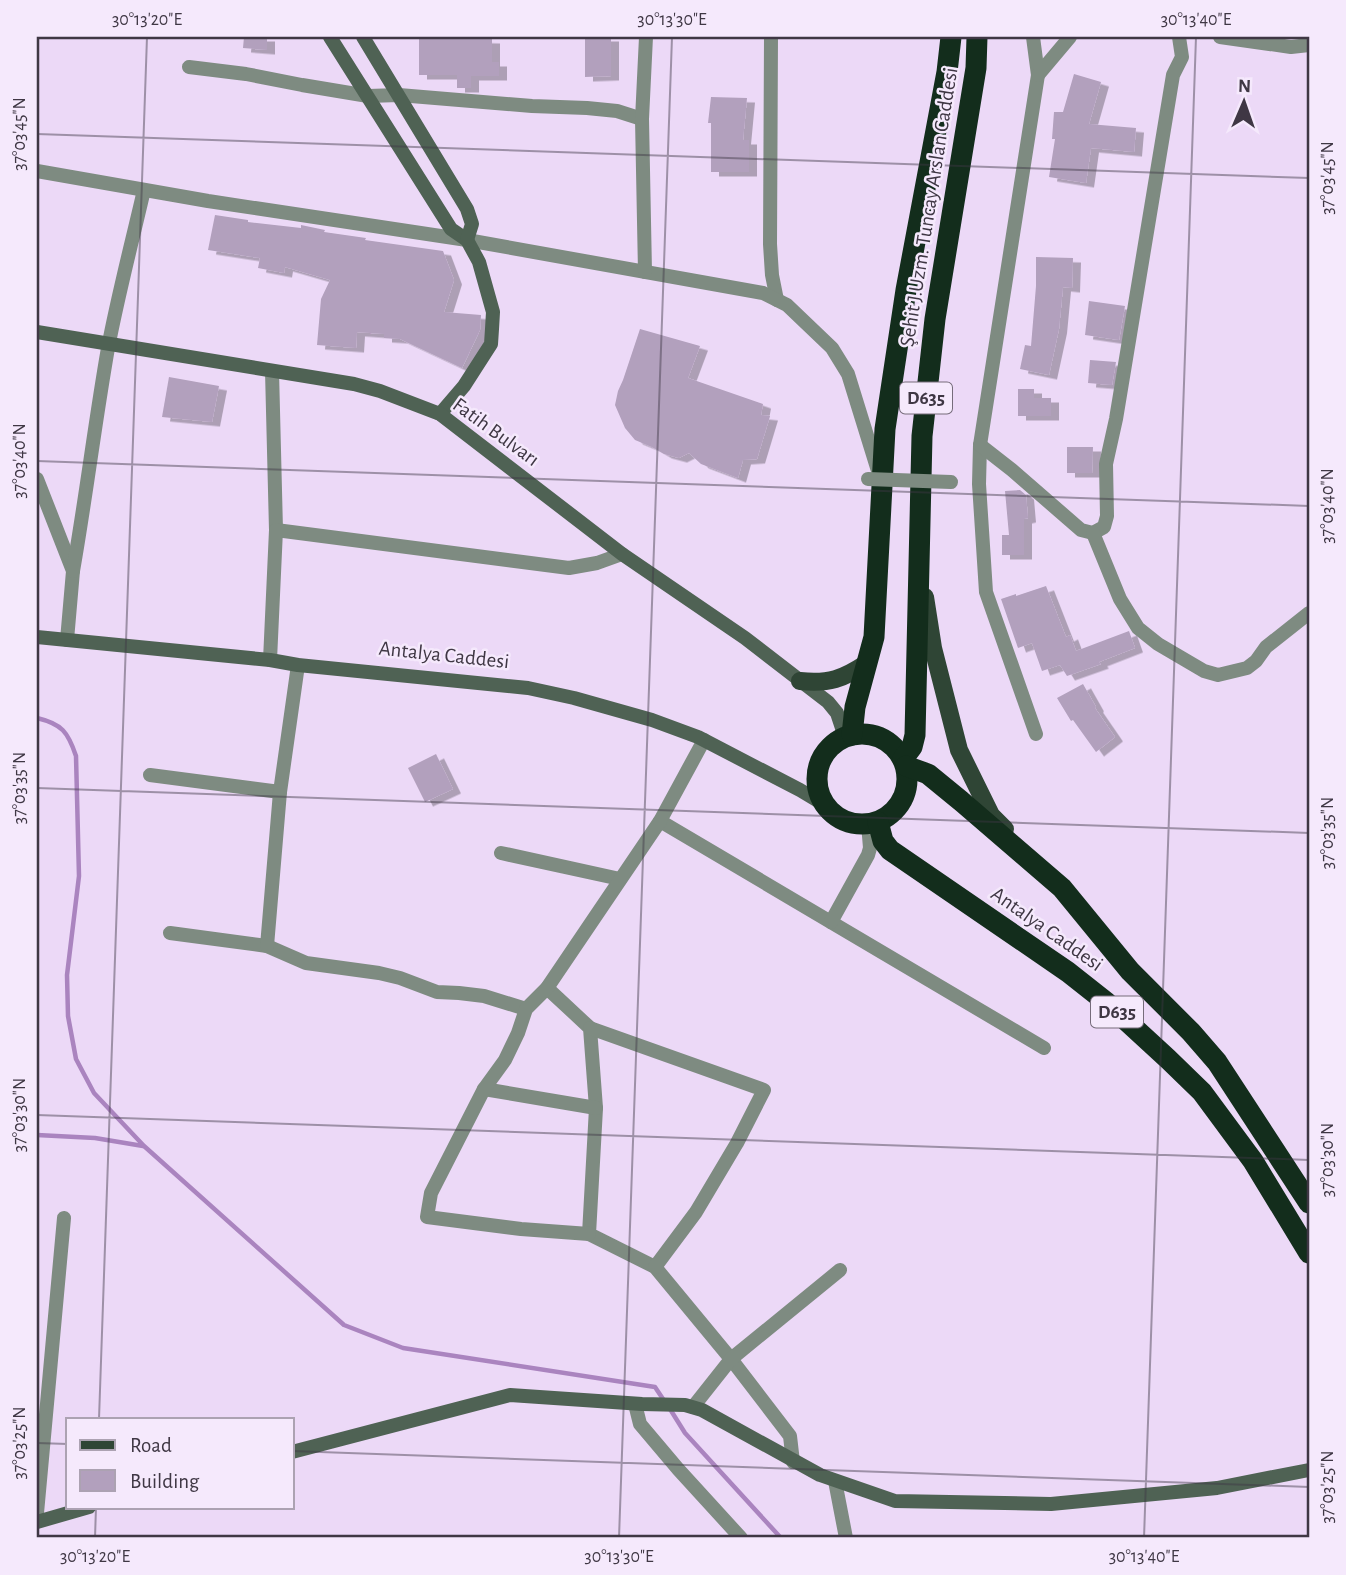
<svg xmlns="http://www.w3.org/2000/svg" width="1346" height="1575" font-family="'Alegreya Sans',sans-serif">
<defs>
<filter id="shadow"><feDropShadow dx="8" dy="4.5" stdDeviation="0" flood-color="#0004"/></filter>
</defs>
<rect width="100%" height="100%" fill="#ecd9f7"/>
<g fill="none" stroke-linecap="round" stroke-linejoin="round">
<!-- stream -->
<g stroke="#aa84bf" stroke-width="4.5">
<path d="M 37,718 C 62,724 68,732 76,756 L 79,876 L 67,975 L 68,1016 L 76,1059 L 94,1093 L 144,1146 L 344,1325 L 403,1348 L 655,1387 L 665,1402"/>
<path d="M 37,1135 L 95,1138 L 143,1146"/>
<path d="M 670,1409 L 685,1433 L 781,1538"/>
</g>
</g>
<!-- building -->
<g fill="#b2a0bd" filter="url(#shadow)">
<path d="M 244,37 L 267,37 L 267,50 L 243,48 Z"/>
<path d="M 419,37 L 492,39 L 492,62 L 499,62 L 499,76 L 471,76 L 471,88 L 457,88 L 457,75 L 419,75 Z"/>
<path d="M 585,37 L 611,37 L 611,76 L 585,77 Z"/>
<path d="M 1074,74 L 1101,82 L 1089,124 L 1136,128 L 1134,152 L 1091,148 L 1086,183 L 1049,177 L 1055,139 L 1052,139 L 1054,112 L 1063,112 Z"/>
<path d="M 711,97 L 747,98 L 743,140 L 749,140 L 749,172 L 711,172 L 711,123 L 708,123 Z"/>
<path d="M 215,215 L 248,220 L 248,222 L 301,228 L 301,225 L 325,230 L 324,232 L 366,238 L 365,240 L 443,251 L 454,280 L 444,312 L 481,315 L 480,330 L 462,368 L 400,339 L 384,338 L 384,334 L 357,332 L 356,348 L 317,345 L 321,299 L 330,280 L 285,267 L 284,273 L 258,268 L 260,258 L 208,250 Z"/>
<path d="M 1036,257 L 1073,258 L 1072,288 L 1063,287 L 1059,329 L 1049,375 L 1020,369 L 1025,345 L 1031,346 L 1036,286 Z"/>
<path d="M 1089,301 L 1125,306 L 1119,340 L 1085,335 Z"/>
<path d="M 640,329 L 700,346 L 688,378 L 763,404 L 761,415 L 770,416 L 757,459 L 743,460 L 738,478 L 701,464 L 689,453 L 679,458 L 664,454 L 652,447 L 635,440 L 625,428 L 615,405 L 618,391 L 623,380 Z"/>
<path d="M 1090,360 L 1116,362 L 1112,385 L 1088,383 Z"/>
<path d="M 169,377 L 219,386 L 212,422 L 162,417 Z"/>
<path d="M 1018,389 L 1034,389 L 1034,398 L 1051,398 L 1051,416 L 1018,416 Z"/>
<path d="M 1067,447 L 1093,447 L 1092,473 L 1067,473 Z"/>
<path d="M 1020,490 L 1026,495 L 1028,518 L 1024,519 L 1024,555 L 1002,555 L 1002,535 L 1009,535 L 1005,491 Z"/>
<path d="M 1046,586 L 1066,637 L 1070,635 L 1076,651 L 1129,631 L 1135,648 L 1099,662 L 1101,664 L 1067,676 L 1060,665 L 1042,671 L 1032,643 L 1018,648 L 1001,599 L 1016,594 L 1016,596 Z"/>
<path d="M 1083,684 L 1096,707 L 1095,708 L 1115,737 L 1096,752 L 1073,720 L 1071,721 L 1057,698 Z"/>
<path d="M 436,754 L 453,789 L 425,802 L 408,768 Z"/>
</g>
<g fill="none" stroke-linecap="round" stroke-linejoin="round">
<!-- street -->
<g stroke="#7e8b81" stroke-width="14">
<path d="M 771,37 L 770,244 L 772,275 L 777,300"/>
<path d="M 1033,37 L 1038,75 L 980,445 L 979,484 L 986,592 L 1036,734"/>
<path d="M 1220,37 L 1291,47 L 1309,45"/>
<path d="M 189,67 L 246,74 L 302,85 L 368,96 L 399,95 L 532,106 L 587,108 L 617,111 L 642,119"/>
<path d="M 1038,75 L 1070,37"/>
<path d="M 37,171 L 208,201 L 467,240 L 763,293 L 787,305 L 832,348 L 848,374 L 878,471"/>
<path d="M 645,272 L 642,119 L 646,37"/>
<path d="M 272,371 L 276,530"/>
<path d="M 980,445 L 1012,470 L 1081,530 L 1093,533 L 1104,527 L 1107,516 L 1106,464 L 1116,419 L 1173,75 L 1182,57 L 1179,37"/>
<path d="M 37,479 L 73,571 L 67,640"/>
<path d="M 1093,533 L 1120,599 L 1138,628 L 1158,644 L 1204,671 L 1218,675 L 1247,668 L 1256,661 L 1266,647 L 1309,613"/>
<path d="M 73,571 C 86,497 95,422 108,348 C 118,295 132,242 144,190"/>
<path d="M 270,660 L 276,530 L 569,568 L 597,563 L 622,554"/>
<path d="M 150,775 L 280,792"/>
<path d="M 660,821 L 1044,1048"/>
<path d="M 501,853 L 620,879"/>
<path d="M 831,922 L 868,855 L 870,848 L 868,824"/>
<path d="M 170,933 L 267,946 L 306,963 L 379,973 L 400,978 L 437,992 L 459,993 L 484,996 L 526,1009"/>
<path d="M 267,946 L 280,792 L 298,665"/>
<path d="M 547,988 L 590,1028 L 596,1108 L 589,1234 L 655,1267 L 731,1359 L 790,1436 L 793,1462"/>
<path d="M 590,1028 L 764,1090 L 737,1143 L 696,1212 L 655,1267"/>
<path d="M 484,1089 L 596,1108"/>
<path d="M 589,1234 L 521,1229 L 427,1217 L 431,1193 L 484,1089 L 505,1060 L 518,1033 L 526,1009 L 547,988 L 660,821 L 704,740"/>
<path d="M 635,1404 L 640,1424 L 678,1469 L 741,1538"/>
<path d="M 693,1407 L 731,1359 L 840,1270"/>
<path d="M 835,1481 L 846,1538"/>
<path d="M 37,1513 L 64,1218"/>
</g>
<!-- secondary -->
<g stroke="#4f6254" stroke-width="14">
<path d="M 330,37 L 451,229 L 467,240 L 479,262 L 493,312 L 492,329 L 491,344 L 464,386 L 440,414"/>
<path d="M 363,37 L 467,209 L 472,224 L 467,240"/>
<path d="M 37,332 L 354,384 L 380,391 L 440,414 L 622,554 L 745,638 L 828,702 L 837,713 L 845,737"/>
<path d="M 37,637 L 270,660 L 298,665 L 528,688 L 574,698 L 652,720 L 698,737 L 800,790 L 825,805"/>
<path d="M 292,1452 L 510,1395 L 642,1404 L 685,1405 L 702,1410 L 820,1475 L 895,1501 L 1051,1504 L 1217,1488 L 1309,1470"/>
<path d="M 37,1522 L 89,1507"/>
</g>
<!-- primary -->
<g stroke="#2f4535" stroke-width="18">
<path d="M 925,597 L 933,648 L 959,750 L 991,815 L 1005,829"/>
<path d="M 800,681 C 829,684 843,679 867,663"/>
</g>
<!-- highway -->
<g stroke="#132d1c" stroke-width="21">
<circle cx="862" cy="779" r="45"/>
<path d="M 852,735 L 855,707 L 874,637 L 885,429 L 906,290 L 947,72 L 951,37"/>
<path d="M 903,759 L 912,747 L 915,735 L 922,436 L 935,319 L 976,68 L 977,37"/>
<path d="M 906,766 L 928,774 L 961,801 L 1062,888 L 1130,971 L 1191,1032 L 1217,1062 L 1309,1203"/>
<path d="M 878,822 L 883,841 L 890,850 L 1068,972 L 1106,1002 L 1168,1059 L 1202,1092 L 1253,1161 L 1309,1253"/>
</g>
<!-- street-bridge -->
<path stroke="#7e8b81" stroke-width="14" d="M 868,479 L 951,482"/>
</g>
<!-- ticks -->
<path fill="none" stroke="#3f3744" stroke-width="2" stroke-opacity="0.45" d="M 37,134 L 1309,178M 37,461 L 1309,506M 37,788 L 1309,833M 37,1115 L 1309,1160M 99,1419 L 147,37M 37,1443 L 68,1444M 292,1451 L 1309,1487M 95,1538 L 96,1507M 619,1538 L 672,37M 1144,1538 L 1196,37"/>
<g text-anchor="middle" dominant-baseline="central" stroke-width="5" stroke-linejoin="round" paint-order="stroke">
<!-- shield labels -->
<g fill="#f5e9fc" stroke="#766c7b" stroke-width="2">
<rect x="900" y="382.5" width="52" height="31" rx="5"/>
<rect x="1091" y="996.5" width="52" height="31" rx="5"/>
</g>
<g font-size="19" font-weight="bold" fill="#3f3744">
<text x="926" y="398">D635</text>
<text x="1117" y="1012">D635</text>
</g>
<!-- street labels -->
<g font-size="21" fill="#3f3744" stroke="#f5e9fc">
<text transform="translate(929 207) rotate(-81)">Şehit J.Uzm. Tuncay Arslan Caddesi</text>
<text transform="translate(496 432) rotate(36)">Fatih Bulvarı</text>
<text transform="translate(444 655) rotate(6)">Antalya Caddesi</text>
<text transform="translate(1047 929) rotate(35)">Antalya Caddesi</text>
</g>
</g>
<!-- border -->
<rect width="1346" height="1575" fill="none" stroke="#f5e9fc" stroke-width="77"/>
<!-- legend -->
<rect x="66" y="1418" width="228" height="91" fill="#f5e9fc" stroke="#aca2b2" stroke-width="2"/>
<rect x="80" y="1440" width="35" height="10" fill="#2f4535" stroke="#aca2b2" stroke-width="2"/>
<text x="130" y="1452" font-size="21" fill="#3f3744">Road</text>
<rect x="80" y="1470" width="35" height="21" fill="#b2a0bd" stroke="#aca2b2" stroke-width="2"/>
<text x="130" y="1488" font-size="21" fill="#3f3744">Building</text>
<!-- north arrow -->
<g transform="translate(1244 102) rotate(2)" stroke="#f5e9fc" stroke-width="5" paint-order="stroke">
<path d="M0-5L12 26L0 18L-12 26Z" fill="#3f3744"/>
<text y="-10" font-size="19" font-weight="bold" text-anchor="middle" fill="#3f3744">N</text>
</g>
<rect x="38" y="38" width="1270" height="1498" fill="none" stroke="#3f3744" stroke-width="2.5"/>
<g font-size="18" text-anchor="middle" fill="#3f3744">
<text x="147" y="25">30°13'20"E</text>
<text x="672" y="25">30°13'30"E</text>
<text x="1196" y="25">30°13'40"E</text>
<text transform="translate(19 134) rotate(-90)" y="6">37°03'45"N</text>
<text transform="translate(1327 178) rotate(-90)" y="6">37°03'45"N</text>
<text transform="translate(19 461) rotate(-90)" y="6">37°03'40"N</text>
<text transform="translate(1327 506) rotate(-90)" y="6">37°03'40"N</text>
<text transform="translate(19 788) rotate(-90)" y="6">37°03'35"N</text>
<text transform="translate(1327 833) rotate(-90)" y="6">37°03'35"N</text>
<text transform="translate(19 1115) rotate(-90)" y="6">37°03'30"N</text>
<text transform="translate(1327 1160) rotate(-90)" y="6">37°03'30"N</text>
<text transform="translate(19 1443) rotate(-90)" y="6">37°03'25"N</text>
<text transform="translate(1327 1487) rotate(-90)" y="6">37°03'25"N</text>
<text x="95" y="1562">30°13'20"E</text>
<text x="619" y="1562">30°13'30"E</text>
<text x="1144" y="1562">30°13'40"E</text>
</g>
</svg>
